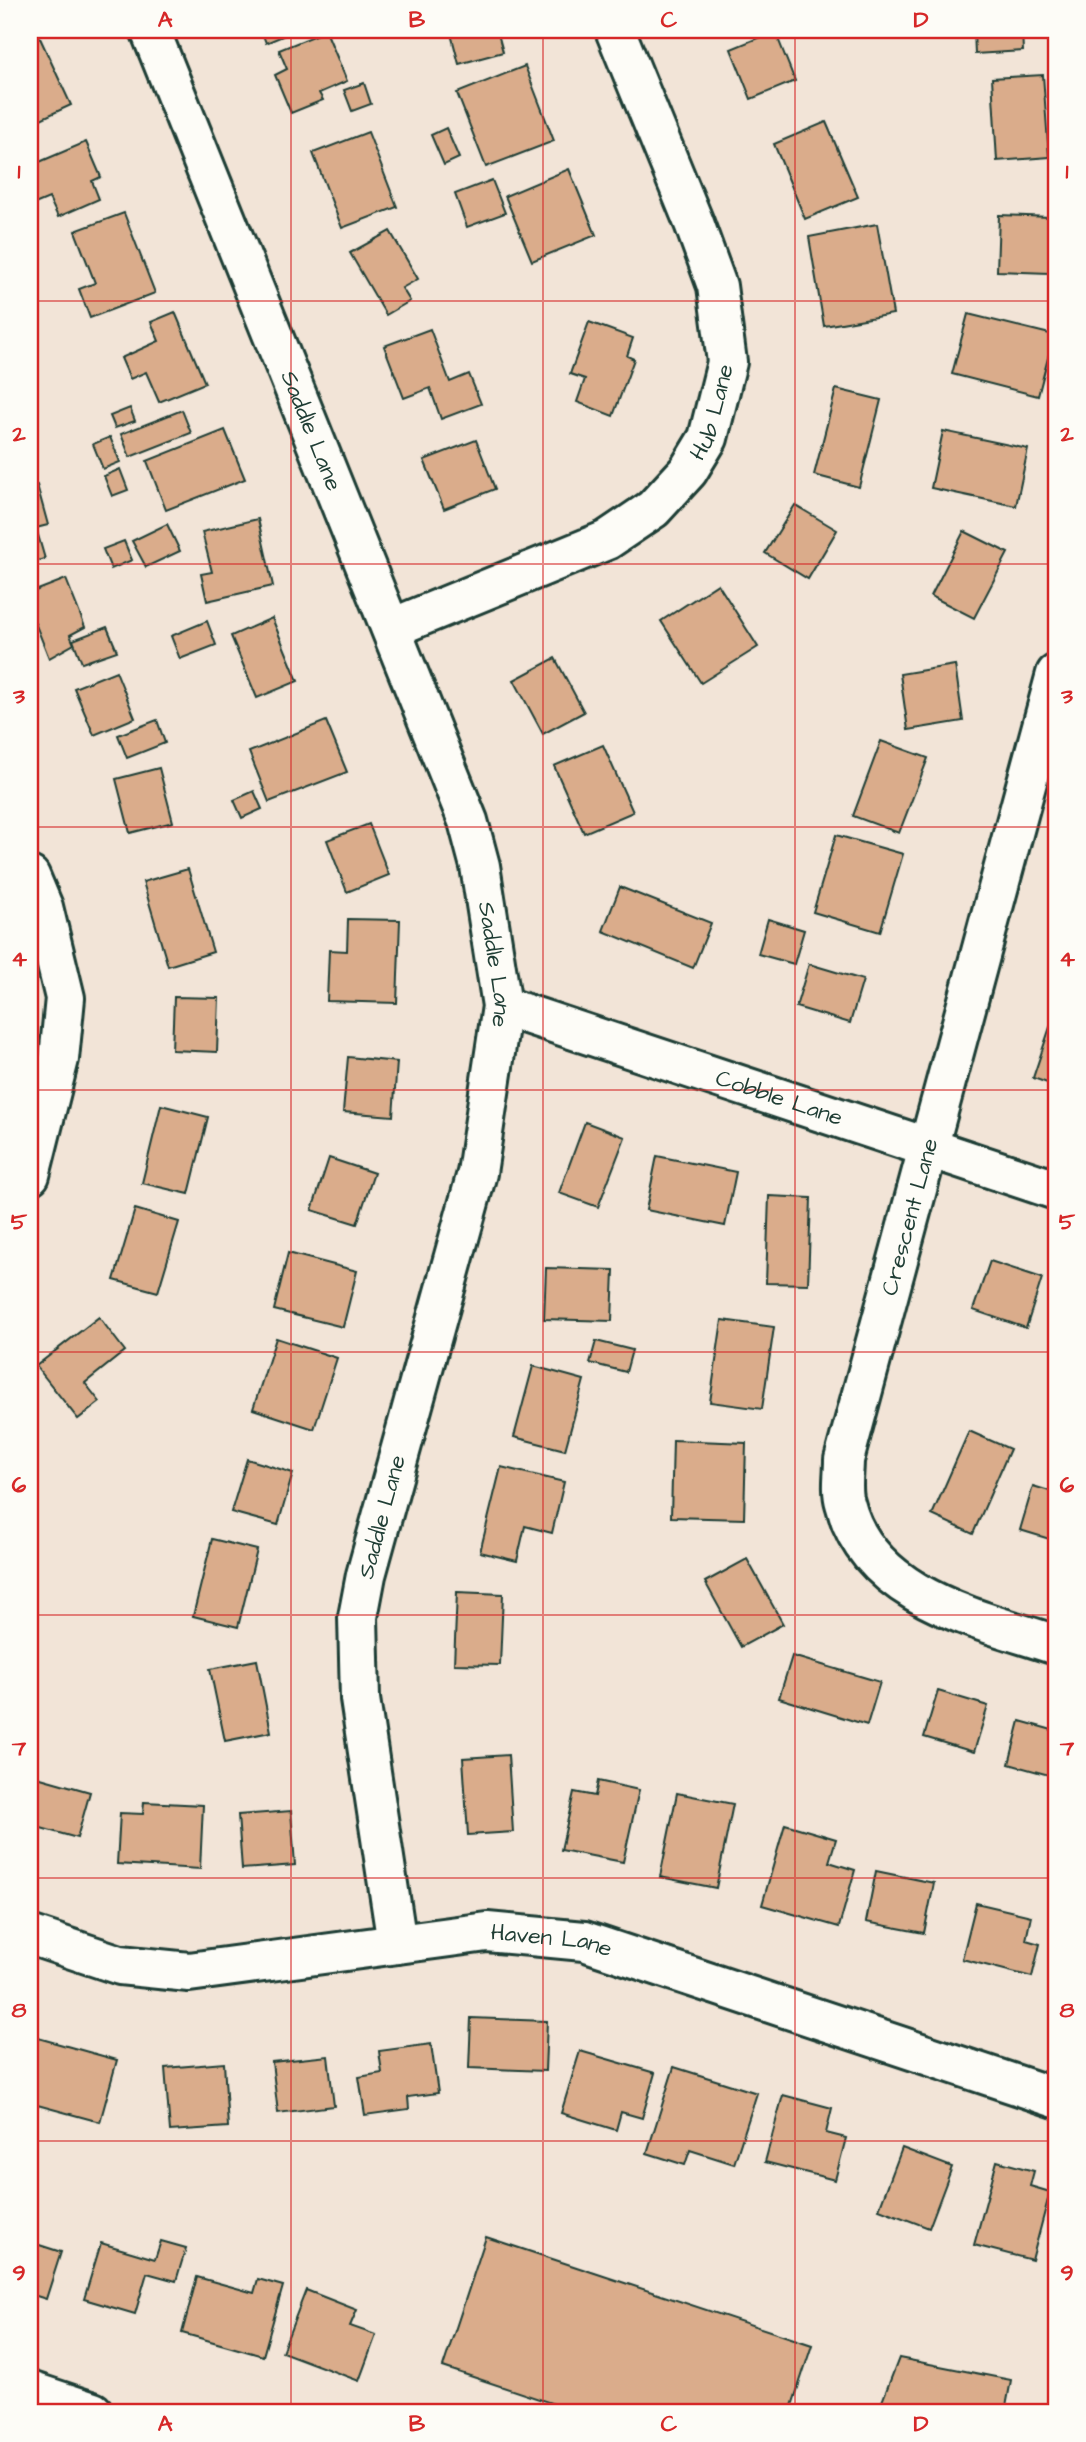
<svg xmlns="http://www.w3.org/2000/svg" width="1086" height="2442" font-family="'Architects Daughter',sans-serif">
<rect width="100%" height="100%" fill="#f2e4d7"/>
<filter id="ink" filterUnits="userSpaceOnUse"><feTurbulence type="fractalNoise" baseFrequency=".0143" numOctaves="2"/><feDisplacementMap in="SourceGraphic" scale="14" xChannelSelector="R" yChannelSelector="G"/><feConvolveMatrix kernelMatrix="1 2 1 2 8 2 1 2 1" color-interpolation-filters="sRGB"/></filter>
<g filter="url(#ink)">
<!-- building -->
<g fill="#daac8b" stroke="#1f3d34" stroke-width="2">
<path d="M 261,30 L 297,30 L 266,43 Z"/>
<path d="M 450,30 L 497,30 L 503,52 L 459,64 Z"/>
<path d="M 974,30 L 1022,30 L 1023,51 L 975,54 Z"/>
<path d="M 326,31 L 347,81 L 319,93 L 323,100 L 291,113 L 275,75 L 287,69 L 279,50 Z"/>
<path d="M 775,31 L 795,81 L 751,99 L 731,49 Z"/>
<path d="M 40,38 L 71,105 L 30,124 L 30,42 Z"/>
<path d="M 525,66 L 554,141 L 486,167 L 457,93 Z"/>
<path d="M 1043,75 L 1049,157 L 997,161 L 992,78 Z"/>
<path d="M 364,83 L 371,104 L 352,111 L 344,90 Z"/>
<path d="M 826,122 L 858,197 L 805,219 L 774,144 Z"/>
<path d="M 446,128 L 459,158 L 444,165 L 431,135 Z"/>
<path d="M 368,132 L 397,207 L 342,228 L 313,153 Z"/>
<path d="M 86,142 L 101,177 L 92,181 L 99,199 L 58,217 L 49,198 L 30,206 L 30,166 Z"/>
<path d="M 569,169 L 596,235 L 532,261 L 505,196 Z"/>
<path d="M 492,180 L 505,213 L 467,227 L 455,194 Z"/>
<path d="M 124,213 L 155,293 L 90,318 L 79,289 L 95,283 L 75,231 Z"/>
<path d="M 999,215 L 1050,217 L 1049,273 L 997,271 Z"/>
<path d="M 877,224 L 893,314 L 824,326 L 809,237 Z"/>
<path d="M 390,231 L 418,279 L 402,288 L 410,301 L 386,315 L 350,253 Z"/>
<path d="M 175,312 L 205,383 L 159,402 L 146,372 L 130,379 L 121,358 L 159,341 L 151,322 Z"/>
<path d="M 968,314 L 1054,335 L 1038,396 L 952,374 Z"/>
<path d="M 589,322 L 633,338 L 627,356 L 634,359 L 613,416 L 577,402 L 585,379 L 570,374 Z"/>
<path d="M 430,329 L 450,382 L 469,374 L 481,404 L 441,419 L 430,388 L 404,398 L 384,346 Z"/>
<path d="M 836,389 L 881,400 L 859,487 L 814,475 Z"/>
<path d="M 130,408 L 135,421 L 115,428 L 110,416 Z"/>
<path d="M 182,410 L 191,433 L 130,457 L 121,434 Z"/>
<path d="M 225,430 L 245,479 L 166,510 L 147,461 Z"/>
<path d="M 943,431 L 1028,449 L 1016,506 L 931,488 Z"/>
<path d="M 110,437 L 120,462 L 103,469 L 93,444 Z"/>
<path d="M 476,440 L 495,489 L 444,509 L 424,460 Z"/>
<path d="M 120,469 L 128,490 L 112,496 L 104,476 Z"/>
<path d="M 37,485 L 48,525 L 36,528 L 45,559 L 30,563 L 30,487 Z"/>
<path d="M 795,505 L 837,530 L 808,579 L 765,553 Z"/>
<path d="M 258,519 L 273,586 L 207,601 L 201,574 L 212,572 L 202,532 Z"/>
<path d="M 167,524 L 180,551 L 146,567 L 132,541 Z"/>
<path d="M 964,531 L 1008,553 L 974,618 L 931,596 Z"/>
<path d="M 124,541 L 132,560 L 111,569 L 103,549 Z"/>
<path d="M 66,579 L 85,627 L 70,635 L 74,644 L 49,658 L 30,610 L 30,593 Z"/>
<path d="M 718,584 L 758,647 L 701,683 L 661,621 Z"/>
<path d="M 272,618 L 298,681 L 257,698 L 231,636 Z"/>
<path d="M 207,621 L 216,645 L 180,659 L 171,636 Z"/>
<path d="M 107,627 L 117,651 L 82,663 L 73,640 Z"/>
<path d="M 555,658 L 584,712 L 543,734 L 514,680 Z"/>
<path d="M 955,665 L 963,721 L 908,730 L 900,674 Z"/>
<path d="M 116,671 L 135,718 L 94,735 L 74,688 Z"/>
<path d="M 157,720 L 165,743 L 127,758 L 118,735 Z"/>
<path d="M 326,721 L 347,772 L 269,802 L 249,752 Z"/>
<path d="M 881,741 L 928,758 L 899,833 L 853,816 Z"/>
<path d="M 603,745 L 633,812 L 584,833 L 554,766 Z"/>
<path d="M 159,768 L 173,822 L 130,833 L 116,779 Z"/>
<path d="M 254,791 L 262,809 L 242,818 L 234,800 Z"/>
<path d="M 369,824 L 389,875 L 347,892 L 327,840 Z"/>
<path d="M 836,835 L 903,854 L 880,932 L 813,912 Z"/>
<path d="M 188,869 L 213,952 L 168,966 L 143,882 Z"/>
<path d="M 620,887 L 711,923 L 693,968 L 603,931 Z"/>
<path d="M 348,919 L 400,920 L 397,1003 L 327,1001 L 329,950 L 347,951 Z"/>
<path d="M 768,919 L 804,930 L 794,964 L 758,954 Z"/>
<path d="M 809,964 L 863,980 L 850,1023 L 796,1007 Z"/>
<path d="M 174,997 L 219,998 L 217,1052 L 172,1050 Z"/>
<path d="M 1050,1027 L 1056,1029 L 1056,1086 L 1033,1078 Z"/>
<path d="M 348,1057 L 397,1062 L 393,1116 L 343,1112 Z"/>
<path d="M 161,1105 L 208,1117 L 189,1194 L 142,1183 Z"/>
<path d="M 585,1122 L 625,1137 L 598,1207 L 559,1193 Z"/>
<path d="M 657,1156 L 736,1172 L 725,1226 L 646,1210 Z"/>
<path d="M 329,1158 L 374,1173 L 357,1224 L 312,1210 Z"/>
<path d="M 769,1196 L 811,1198 L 808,1284 L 766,1283 Z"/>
<path d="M 135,1209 L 179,1222 L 158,1292 L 114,1280 Z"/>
<path d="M 288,1253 L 357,1271 L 343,1327 L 274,1310 Z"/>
<path d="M 990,1261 L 1042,1278 L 1026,1328 L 973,1310 Z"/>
<path d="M 546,1268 L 614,1270 L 612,1321 L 544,1319 Z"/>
<path d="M 99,1317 L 125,1351 L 85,1383 L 100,1402 L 78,1419 L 36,1366 Z"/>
<path d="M 722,1320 L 774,1327 L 762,1409 L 710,1402 Z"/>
<path d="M 276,1338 L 337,1358 L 314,1429 L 253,1409 Z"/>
<path d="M 596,1341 L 632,1350 L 626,1372 L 590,1363 Z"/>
<path d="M 533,1366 L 584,1380 L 565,1450 L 514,1437 Z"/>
<path d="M 969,1431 L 1010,1449 L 973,1534 L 932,1515 Z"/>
<path d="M 673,1440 L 746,1443 L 744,1519 L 671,1517 Z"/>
<path d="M 247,1459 L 293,1473 L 278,1525 L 231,1512 Z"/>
<path d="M 501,1467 L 564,1482 L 552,1533 L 525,1526 L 517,1561 L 480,1552 Z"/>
<path d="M 1033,1486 L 1056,1493 L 1056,1541 L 1020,1530 Z"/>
<path d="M 212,1539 L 257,1550 L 238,1627 L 193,1616 Z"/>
<path d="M 747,1559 L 783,1624 L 741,1647 L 705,1582 Z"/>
<path d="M 457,1592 L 503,1594 L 500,1665 L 454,1664 Z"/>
<path d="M 792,1656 L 880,1682 L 867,1725 L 779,1698 Z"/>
<path d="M 257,1660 L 271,1732 L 225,1741 L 210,1669 Z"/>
<path d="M 938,1691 L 988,1706 L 974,1752 L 924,1737 Z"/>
<path d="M 1020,1721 L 1056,1731 L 1056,1777 L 1009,1764 Z"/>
<path d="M 508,1755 L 513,1832 L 468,1835 L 463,1758 Z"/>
<path d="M 30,1775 L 90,1792 L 77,1838 L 30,1825 Z"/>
<path d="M 598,1781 L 639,1790 L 623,1862 L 561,1850 L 574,1792 L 595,1796 Z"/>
<path d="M 677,1793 L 733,1804 L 716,1888 L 660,1877 Z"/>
<path d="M 144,1802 L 203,1805 L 200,1869 L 117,1864 L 120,1813 L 143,1814 Z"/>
<path d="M 291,1811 L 295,1865 L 242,1869 L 238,1815 Z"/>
<path d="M 785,1824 L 836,1839 L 829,1862 L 855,1870 L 839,1927 L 762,1905 Z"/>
<path d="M 876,1871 L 934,1883 L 924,1933 L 866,1922 Z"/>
<path d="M 976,1903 L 1031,1916 L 1026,1940 L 1040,1944 L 1032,1977 L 962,1959 Z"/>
<path d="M 471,2018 L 547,2021 L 545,2071 L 469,2068 Z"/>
<path d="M 38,2038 L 117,2060 L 100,2122 L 30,2103 L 30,2067 Z"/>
<path d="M 431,2044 L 438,2093 L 408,2097 L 409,2109 L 365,2115 L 359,2077 L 382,2073 L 379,2051 Z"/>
<path d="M 580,2051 L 655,2073 L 642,2118 L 621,2112 L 616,2130 L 561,2113 Z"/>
<path d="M 328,2056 L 334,2106 L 278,2113 L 272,2062 Z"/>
<path d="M 224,2063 L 228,2127 L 170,2131 L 165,2068 Z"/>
<path d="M 674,2067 L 757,2093 L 734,2164 L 690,2150 L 685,2165 L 647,2153 Z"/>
<path d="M 783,2095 L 832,2108 L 826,2133 L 846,2138 L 835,2180 L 765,2162 Z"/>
<path d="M 902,2148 L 952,2167 L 929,2228 L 879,2209 Z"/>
<path d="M 997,2161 L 1034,2171 L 1030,2186 L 1050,2192 L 1032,2260 L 974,2245 Z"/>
<path d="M 486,2237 L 812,2345 L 790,2412 L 578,2412 L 443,2367 Z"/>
<path d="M 161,2241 L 186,2248 L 176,2281 L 147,2273 L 135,2314 L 84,2299 L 101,2243 L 155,2259 Z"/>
<path d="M 30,2242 L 61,2252 L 46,2299 L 30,2294 Z"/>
<path d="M 197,2277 L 254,2293 L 258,2279 L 283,2286 L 263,2356 L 182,2333 Z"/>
<path d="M 306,2290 L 357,2310 L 350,2326 L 376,2335 L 359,2381 L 282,2352 Z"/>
<path d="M 899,2358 L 1011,2380 L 1005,2412 L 878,2412 Z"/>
</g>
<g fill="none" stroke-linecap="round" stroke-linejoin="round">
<!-- minor casing -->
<g stroke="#1f3d34" stroke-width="44">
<g id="minor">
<path id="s1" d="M 150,30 L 468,821 L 480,866 L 502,1006 L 477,1173 L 366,1575 L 358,1617 L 360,1699 L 397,1944"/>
<path id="s2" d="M 392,628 L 607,540 L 653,509 L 688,471 L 708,438 L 727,362 L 717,286 L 694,223 L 615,30"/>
<path d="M 1056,674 L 844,1460 C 844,1473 841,1490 845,1503 C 868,1597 978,1619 1056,1645"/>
<path d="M 30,876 L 43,907 L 65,998 L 59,1059 L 30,1175"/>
<path id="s3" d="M 502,1006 L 1056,1190"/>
<path id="s4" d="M 30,1935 L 120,1965 L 189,1972 L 487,1932 L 584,1941 L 1056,2098"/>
</g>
</g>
<!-- secondary casing -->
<g stroke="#1f3d34" stroke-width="44">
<path id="secondary" d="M 30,2391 L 93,2412"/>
</g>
<!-- minor -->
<use href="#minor" stroke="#fdfcf7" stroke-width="38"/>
<!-- secondary -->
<use href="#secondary" stroke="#fdfcf7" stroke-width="38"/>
</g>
</g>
<!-- grid -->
<path fill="none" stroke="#d62828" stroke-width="2" stroke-opacity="0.55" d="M 291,30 L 291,2412M 543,30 L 543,2412M 795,30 L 795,2412M 30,301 L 1056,301M 30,564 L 1056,564M 30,827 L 1056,827M 30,1090 L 1056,1090M 30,1352 L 1056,1352M 30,1615 L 1056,1615M 30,1878 L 1056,1878M 30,2141 L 1056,2141"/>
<g text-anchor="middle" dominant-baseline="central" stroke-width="6" stroke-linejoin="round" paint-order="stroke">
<!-- street labels -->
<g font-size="23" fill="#1f3d34" stroke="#fdfcf7">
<text stroke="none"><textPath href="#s2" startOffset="404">Hub Lane</textPath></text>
<text stroke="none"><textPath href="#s1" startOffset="432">Saddle Lane</textPath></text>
<text stroke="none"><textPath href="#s1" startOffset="999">Saddle Lane</textPath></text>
<text stroke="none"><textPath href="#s3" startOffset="292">Cobble Lane</textPath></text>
<text transform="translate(910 1217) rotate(-75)">Crescent Lane</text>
<text transform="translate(382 1517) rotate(-75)">Saddle Lane</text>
<text stroke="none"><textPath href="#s4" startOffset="530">Haven Lane</textPath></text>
</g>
</g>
<!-- margin -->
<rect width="1086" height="2442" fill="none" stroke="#fdfcf7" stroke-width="77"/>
<rect x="38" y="38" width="1010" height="2366" fill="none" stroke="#d62828" stroke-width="2.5"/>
<g font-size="23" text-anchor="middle" font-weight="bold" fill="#d62828">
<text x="165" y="27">A</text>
<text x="417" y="27">B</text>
<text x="669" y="27">C</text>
<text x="921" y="27">D</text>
<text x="19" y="178">1</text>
<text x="1067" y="178">1</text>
<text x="19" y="441">2</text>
<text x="1067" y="441">2</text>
<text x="19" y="703">3</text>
<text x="1067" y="703">3</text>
<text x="19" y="966">4</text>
<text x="1067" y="966">4</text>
<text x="19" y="1229">5</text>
<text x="1067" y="1229">5</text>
<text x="19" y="1492">6</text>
<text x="1067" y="1492">6</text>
<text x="19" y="1755">7</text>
<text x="1067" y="1755">7</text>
<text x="19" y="2017">8</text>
<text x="1067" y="2017">8</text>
<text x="19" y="2280">9</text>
<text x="1067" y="2280">9</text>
<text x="165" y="2431">A</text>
<text x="417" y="2431">B</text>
<text x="669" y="2431">C</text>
<text x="921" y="2431">D</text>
</g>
</svg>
